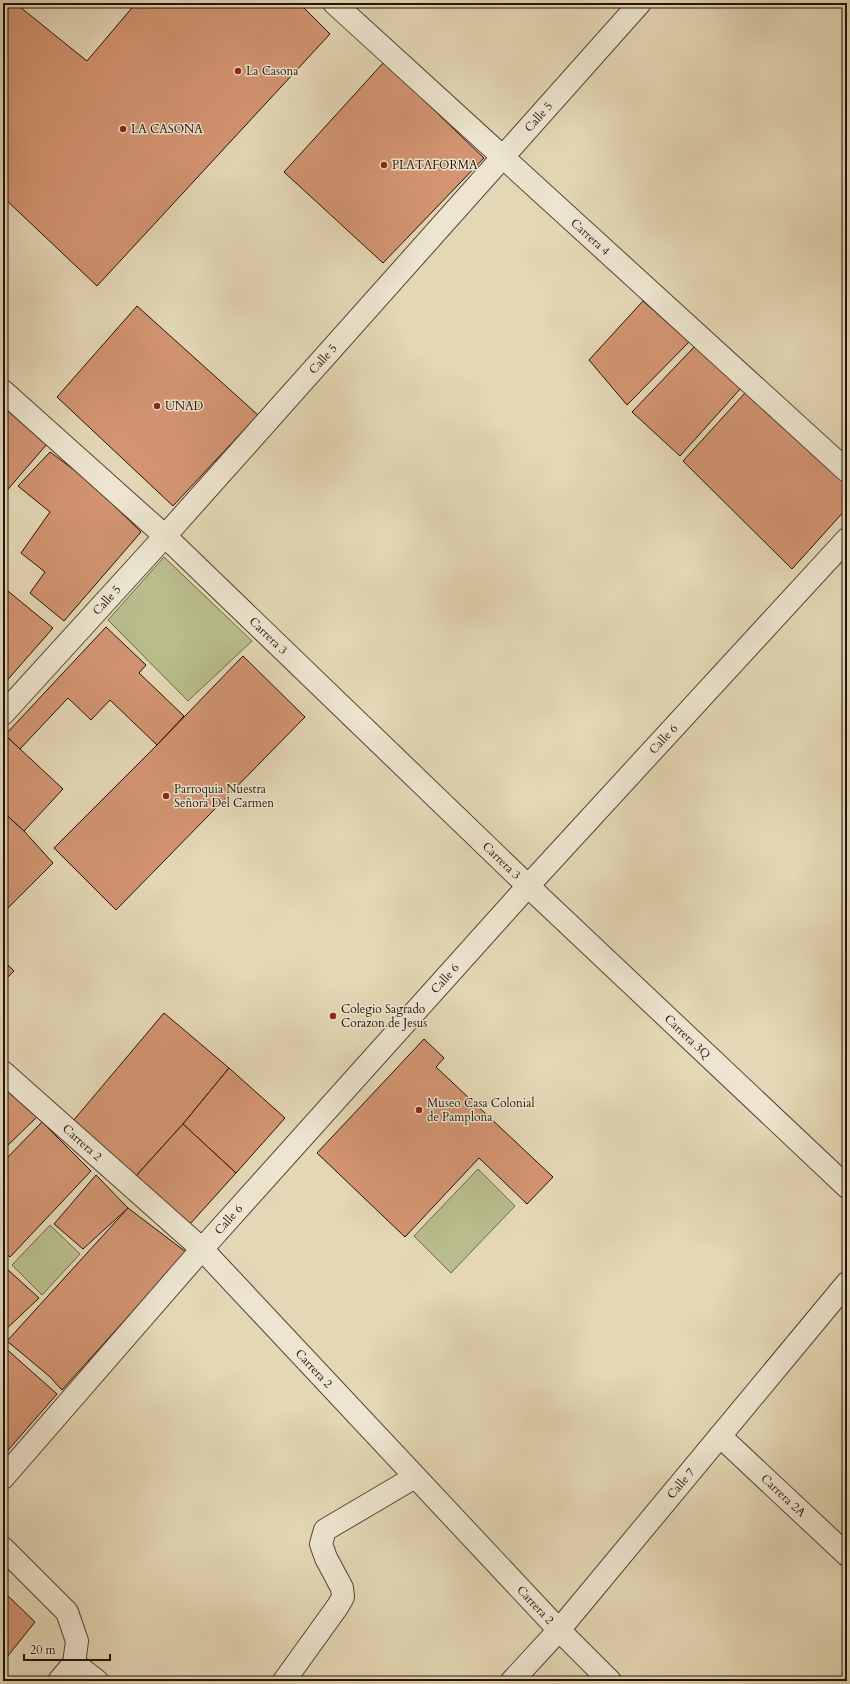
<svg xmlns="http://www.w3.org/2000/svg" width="850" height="1684" font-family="Cardo,serif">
<rect width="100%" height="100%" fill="#e4d7b5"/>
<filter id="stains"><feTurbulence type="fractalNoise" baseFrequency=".005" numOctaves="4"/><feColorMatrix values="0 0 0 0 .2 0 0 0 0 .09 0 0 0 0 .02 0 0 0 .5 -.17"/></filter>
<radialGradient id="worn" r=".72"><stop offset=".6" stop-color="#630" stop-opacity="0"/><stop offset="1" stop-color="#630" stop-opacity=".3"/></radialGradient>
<!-- green -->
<g fill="#b8bd8b" stroke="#6e684a">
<path d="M 164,557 L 252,641 L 188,701 L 108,620 Z"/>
<path d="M 478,1169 L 515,1206 L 451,1273 L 414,1236 Z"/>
<path d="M 50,1225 L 80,1254 L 42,1295 L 12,1265 Z"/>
</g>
<!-- building -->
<g fill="#d39472" stroke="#231209">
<path d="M 3,3 L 15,3 L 87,61 L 136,3 L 299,3 L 330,34 L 97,286 L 3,197 Z"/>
<path d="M 384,62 L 484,158 L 383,263 L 284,172 Z"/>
<path d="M 643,301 L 689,342 L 627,405 L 589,360 Z"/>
<path d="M 137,306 L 258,415 L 173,506 L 57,397 Z"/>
<path d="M 696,345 L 741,388 L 680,456 L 632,412 Z"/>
<path d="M 745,393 L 847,484 L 847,508 L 792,569 L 683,461 Z"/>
<path d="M 3,407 L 47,444 L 3,495 Z"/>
<path d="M 50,452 L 89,481 L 141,532 L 64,621 L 30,593 L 45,572 L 21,553 L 50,512 L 18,486 Z"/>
<path d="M 3,587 L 53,628 L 3,685 Z"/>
<path d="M 106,627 L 146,665 L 139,673 L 184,716 L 157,745 L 110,700 L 91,720 L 68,698 L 20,749 L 5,735 Z"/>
<path d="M 243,656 L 305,717 L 116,910 L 54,848 L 157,745 Z"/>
<path d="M 5,735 L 63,789 L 24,831 L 3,812 L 3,736 Z"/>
<path d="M 3,812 L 24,831 L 53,863 L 3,913 Z"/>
<path d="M 3,960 L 14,971 L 3,982 Z"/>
<path d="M 164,1013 L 229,1068 L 183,1124 L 136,1176 L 73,1121 Z"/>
<path d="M 424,1039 L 444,1058 L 436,1067 L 553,1177 L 527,1204 L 479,1158 L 405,1237 L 317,1153 Z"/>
<path d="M 229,1068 L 285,1118 L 236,1173 L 183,1124 Z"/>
<path d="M 3,1087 L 39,1115 L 3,1150 Z"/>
<path d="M 42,1122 L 91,1171 L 10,1257 L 3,1251 L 3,1162 Z"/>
<path d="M 183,1124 L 236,1173 L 190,1224 L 136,1176 Z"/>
<path d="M 96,1175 L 128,1208 L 83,1249 L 54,1224 Z"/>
<path d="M 128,1208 L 186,1252 L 62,1390 L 49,1376 L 7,1341 Z"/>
<path d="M 7,1269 L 39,1298 L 3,1332 L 3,1274 Z"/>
<path d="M 3,1346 L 57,1394 L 3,1456 Z"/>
<path d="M 3,1591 L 35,1622 L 3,1662 Z"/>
</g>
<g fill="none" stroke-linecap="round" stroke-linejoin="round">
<!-- street casing -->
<g stroke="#534334" stroke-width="24">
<g id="street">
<path id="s1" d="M 334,3 L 847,471"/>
<path id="s2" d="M 3,391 L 165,536 L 528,886 L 847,1187"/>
<path id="s3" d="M 3,714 L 165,536 L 640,3"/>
<path id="s4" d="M 3,1072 L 202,1249 L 559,1630 L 610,1681"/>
<path id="s5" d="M 720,1436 L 847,1555"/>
<path id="s6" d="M 3,1478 L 202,1249 L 528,886 L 847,539"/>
<path d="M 3,1548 L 67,1612 L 77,1641 L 74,1663 L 59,1681"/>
<path d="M 74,1663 L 97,1681"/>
<path d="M 284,1681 L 338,1606 L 343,1597 L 342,1588 L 326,1558 L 321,1544 L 325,1530 L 415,1477"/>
<path id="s7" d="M 512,1681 L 559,1630 L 847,1283"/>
</g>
</g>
<!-- street -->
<use href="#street" stroke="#ede5cf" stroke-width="22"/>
</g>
<!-- markers -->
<g fill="#8f2418" stroke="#ede5cf" stroke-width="1.5">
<circle cx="238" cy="71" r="4"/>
<circle cx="123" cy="129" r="4"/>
<circle cx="384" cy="165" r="4"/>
<circle cx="157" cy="406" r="4"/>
<circle cx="166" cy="796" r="4"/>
<circle cx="333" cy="1016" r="4"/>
<circle cx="419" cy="1110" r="4"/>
</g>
<g text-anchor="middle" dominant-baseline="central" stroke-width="3" stroke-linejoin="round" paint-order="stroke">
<!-- poi labels -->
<g font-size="12" fill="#231209" stroke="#ede5cf" text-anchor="start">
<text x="246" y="71">La Casona</text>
<text x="131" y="129">LA CASONA</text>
<text x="392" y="165">PLATAFORMA</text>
<text x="165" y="406">UNAD</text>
<text x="174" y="789">Parroquia Nuestra<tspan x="174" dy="14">Señora Del Carmen</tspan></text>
<text x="341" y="1009">Colegio Sagrado<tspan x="341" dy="14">Corazon de Jesus</tspan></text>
<text x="427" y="1103">Museo Casa Colonial<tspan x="427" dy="14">de Pamplona</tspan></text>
</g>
<!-- street labels -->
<g font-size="12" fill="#231209" stroke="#ede5cf">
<text stroke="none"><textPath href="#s3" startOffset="802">Calle 5</textPath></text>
<text stroke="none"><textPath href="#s1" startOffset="347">Carrera 4</textPath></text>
<text stroke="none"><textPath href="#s3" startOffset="478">Calle 5</textPath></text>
<text stroke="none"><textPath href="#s3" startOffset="154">Calle 5</textPath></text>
<text stroke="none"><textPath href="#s2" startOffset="361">Carrera 3</textPath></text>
<text stroke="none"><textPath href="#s6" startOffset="991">Calle 6</textPath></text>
<text stroke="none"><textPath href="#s2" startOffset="685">Carrera 3</textPath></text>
<text stroke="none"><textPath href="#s6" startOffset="667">Calle 6</textPath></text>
<text stroke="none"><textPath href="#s2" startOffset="941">Carrera 3Q</textPath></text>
<text stroke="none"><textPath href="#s4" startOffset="106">Carrera 2</textPath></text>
<text stroke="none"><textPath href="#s6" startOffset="343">Calle 6</textPath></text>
<text stroke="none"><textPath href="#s4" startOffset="430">Carrera 2</textPath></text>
<text stroke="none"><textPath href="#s7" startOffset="260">Calle 7</textPath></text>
<text stroke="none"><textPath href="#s5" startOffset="87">Carrera 2A</textPath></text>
<text stroke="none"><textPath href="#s4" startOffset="754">Carrera 2</textPath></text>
</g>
</g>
<!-- margin -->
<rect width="850" height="1684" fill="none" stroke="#e4d7b5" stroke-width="16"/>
<rect x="4" y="4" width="842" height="1676" fill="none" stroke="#231209" stroke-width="2"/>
<rect x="8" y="8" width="834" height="1668" fill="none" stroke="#231209"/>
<!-- scale -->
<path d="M24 1654v6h86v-6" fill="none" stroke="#231209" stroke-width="2"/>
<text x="30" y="1654" font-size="12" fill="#231209" stroke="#ede5cf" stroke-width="3" paint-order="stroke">20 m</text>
<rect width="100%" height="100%" filter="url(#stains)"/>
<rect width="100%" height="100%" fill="url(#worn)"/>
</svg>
